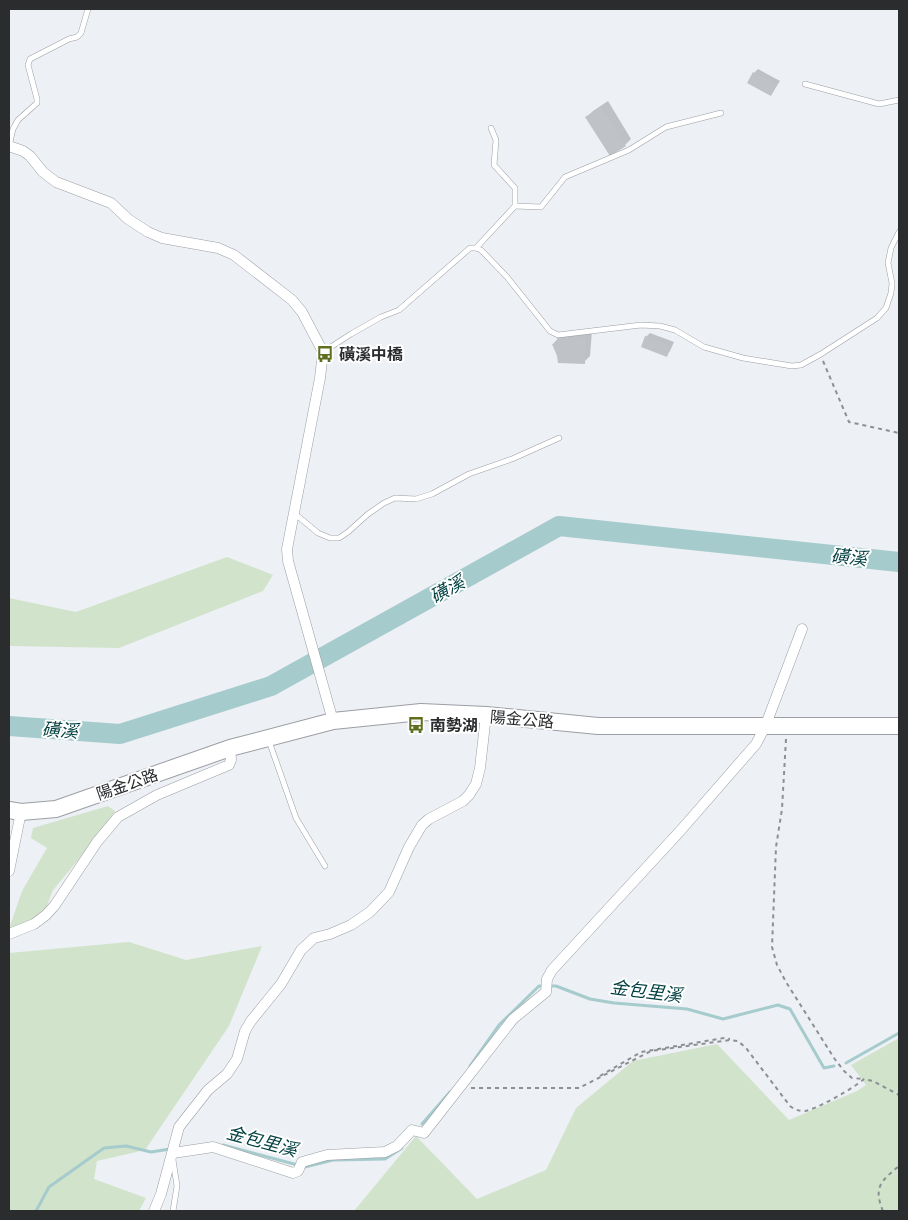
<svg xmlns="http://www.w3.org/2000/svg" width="908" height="1220" font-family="Merriweather,'Noto Sans TC',serif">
<rect width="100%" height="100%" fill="#edf0f5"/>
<!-- green -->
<g fill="#d1e3cb">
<path d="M 227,557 L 273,575 L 263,591 L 119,648 L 9,646 L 9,598 L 76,612 Z"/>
<path d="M 108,806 L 115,811 L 103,830 L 53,890 L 44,913 L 9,931 L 9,926 L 10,926 L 22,891 L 47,848 L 31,838 L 33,828 Z"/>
<path d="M 129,942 L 186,960 L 262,946 L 229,1026 L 145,1150 L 97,1161 L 94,1179 L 146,1198 L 139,1211 L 9,1211 L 9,953 Z"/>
<path d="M 899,1038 L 899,1211 L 354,1211 L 416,1136 L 477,1199 L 546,1170 L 576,1108 L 633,1061 L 717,1044 L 789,1120 L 857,1091 L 866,1085 L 851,1065 Z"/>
</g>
<!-- shadow -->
<g fill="#0003">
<path d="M 758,69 L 780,81 L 771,95 L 754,73 Z"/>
<path d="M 608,101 L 631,139 L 625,145 L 587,117 L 593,111 Z"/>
<path d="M 592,331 L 590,356 L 584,362 L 553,344 L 564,332 Z"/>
<path d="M 650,333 L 674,342 L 670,351 L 667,355 L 646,337 Z"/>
</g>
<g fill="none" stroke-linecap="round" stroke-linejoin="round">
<!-- stream -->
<g stroke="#a5cbcc" stroke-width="3">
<path d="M 846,1063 L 899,1033"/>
<path d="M 470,1066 L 499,1025 L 539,986 L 556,986 L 590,999 L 614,1003 L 687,1009 L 723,1019 L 778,1005 L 790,1009 L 824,1068 L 834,1066"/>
<path d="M 422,1124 L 450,1092"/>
<path d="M 223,1145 L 305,1167 L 333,1160 L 385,1159 L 402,1148"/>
<path d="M 36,1211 L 49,1187 L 104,1148 L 126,1146 L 151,1152 L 170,1149"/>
</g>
<!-- river -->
<path stroke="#a5cbcc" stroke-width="20" d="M 9,726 L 120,734 L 271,686 L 559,526 L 899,562"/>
</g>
<!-- building -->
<g fill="#bfc2c7">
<path d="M 753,72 L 777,85 L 771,96 L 747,83 Z"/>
<path d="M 601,107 L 626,146 L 610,156 L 585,117 Z"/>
<path d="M 645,336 L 671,346 L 667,357 L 641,347 Z"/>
<path d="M 557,337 L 586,337 L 585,364 L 558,363 L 557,356 L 552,344 L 557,343 Z"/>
</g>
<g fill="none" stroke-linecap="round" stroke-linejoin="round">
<!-- lane casing -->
<g stroke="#9b9ea3" stroke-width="6">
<g id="lane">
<path d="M 805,84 L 879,104 L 899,100"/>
<path d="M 9,146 L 13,129 L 18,120 L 37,103 L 37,99 L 28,65 L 30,59 L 69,39 L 77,37 L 81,33 L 88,9"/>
<path d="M 515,206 L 541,207 L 565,177 L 629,150 L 666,127 L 721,113"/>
<path d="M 476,248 L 515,206 L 515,188 L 494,165 L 496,140 L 491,128"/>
<path d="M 323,352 L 351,334 L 381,317 L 399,310 L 470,248 L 476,248 L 481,250 L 507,277 L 550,331 L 558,335 L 641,325 L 660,326 L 675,330 L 704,347 L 743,358 L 792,366 L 801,365 L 821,354 L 877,318 L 886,308 L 891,293 L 892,283 L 888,263 L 891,248 L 899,232"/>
<path d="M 294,513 L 318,533 L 330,538 L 339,538 L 348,532 L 368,514 L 384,503 L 395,498 L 416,499 L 432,494 L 469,474 L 512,459 L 559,438"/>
<path d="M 269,741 L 296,818 L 325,866"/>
<path d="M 173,1211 L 177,1186 L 173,1160"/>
</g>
</g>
<!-- street casing -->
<g stroke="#9b9ea3" stroke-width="11">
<g id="street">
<path d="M 9,146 L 23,151 L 30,156 L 43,172 L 56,182 L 111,203 L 128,219 L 148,232 L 162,238 L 218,248 L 234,255 L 292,300 L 302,312 L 323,352 L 320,378 L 287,549 L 288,561 L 333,721"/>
<path d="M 9,871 L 21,812"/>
<path d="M 9,934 L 34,924 L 46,915 L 55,905 L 97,842 L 118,817 L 157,795 L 229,765 L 231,760 L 230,748"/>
<path d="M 173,1153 L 213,1147 L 293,1173 L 298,1171 L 302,1162 L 327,1155 L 385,1152 L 397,1146 L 412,1130 L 424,1133 L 513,1019 L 546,992 L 547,979 L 552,970 L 681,830 L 756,744 L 765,727 L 802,629"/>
<path d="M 154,1211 L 161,1194 L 179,1127 L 208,1090 L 227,1074 L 237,1059 L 245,1031 L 251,1021 L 281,984 L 301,950 L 314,938 L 330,934 L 351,925 L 370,912 L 389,892 L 409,847 L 422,825 L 429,819 L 463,801 L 469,795 L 476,784 L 480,768 L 486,715"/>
</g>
</g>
<!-- primary casing -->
<g stroke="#9b9ea3" stroke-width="18">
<path id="primary" d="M 9,810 L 21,812 L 56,809 L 230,748 L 333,721 L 421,712 L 486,715 L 598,726 L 899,726"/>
</g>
<!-- path -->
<g stroke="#8d9093" stroke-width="2" stroke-dasharray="4 4" stroke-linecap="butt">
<path d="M 823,361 L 849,422 L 899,433"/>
<path d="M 786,739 L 782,809 L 776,847 L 772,947 L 777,965 L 786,982 L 834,1058 L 844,1071 L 852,1078 L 864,1079"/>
<path d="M 600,1076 L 641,1052 L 724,1038 L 730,1039"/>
<path d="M 471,1088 L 579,1088 L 651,1051 L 730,1040 L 738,1041 L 746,1048 L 790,1106 C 795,1110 799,1111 805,1111 C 815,1110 856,1087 864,1079 L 873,1081 L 899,1095"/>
<path d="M 883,1211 C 873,1187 881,1181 899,1166"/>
</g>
<!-- lane -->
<use href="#lane" stroke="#fff" stroke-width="5"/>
<!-- street -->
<use href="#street" stroke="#fff" stroke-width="10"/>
<!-- primary -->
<use href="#primary" stroke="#fff" stroke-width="16"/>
</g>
<!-- icons -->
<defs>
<g id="bus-bare" transform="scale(1.35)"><path d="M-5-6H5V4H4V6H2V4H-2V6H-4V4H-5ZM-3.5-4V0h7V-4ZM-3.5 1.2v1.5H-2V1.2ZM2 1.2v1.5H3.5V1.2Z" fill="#5e6f1d" stroke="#fff" stroke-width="2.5" paint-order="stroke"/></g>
</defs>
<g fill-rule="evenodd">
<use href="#bus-bare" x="325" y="354"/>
<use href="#bus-bare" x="416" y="725"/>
</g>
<g text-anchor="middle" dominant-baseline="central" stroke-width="4" stroke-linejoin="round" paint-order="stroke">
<!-- poi labels -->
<g font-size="16" font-weight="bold" fill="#2a2c2e" stroke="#fff" text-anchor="start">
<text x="339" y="354">磺溪中橋</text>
<text x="430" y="725">南勢湖</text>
</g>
<!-- street labels -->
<g font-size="16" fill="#2a2c2e" stroke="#fff">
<text transform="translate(522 719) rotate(5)">陽金公路</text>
<text transform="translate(127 784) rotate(-19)">陽金公路</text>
</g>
<!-- water labels -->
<g font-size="18" font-style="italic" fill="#003f40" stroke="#fff">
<text transform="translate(849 557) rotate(6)">磺溪</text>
<text transform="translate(447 589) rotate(-29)">磺溪</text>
<text transform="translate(60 730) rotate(4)">磺溪</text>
<text transform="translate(646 991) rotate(7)">金包里溪</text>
<text transform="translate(262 1141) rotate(15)">金包里溪</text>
</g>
</g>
<!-- border -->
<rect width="908" height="1220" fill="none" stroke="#2a2c2e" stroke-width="20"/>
</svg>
